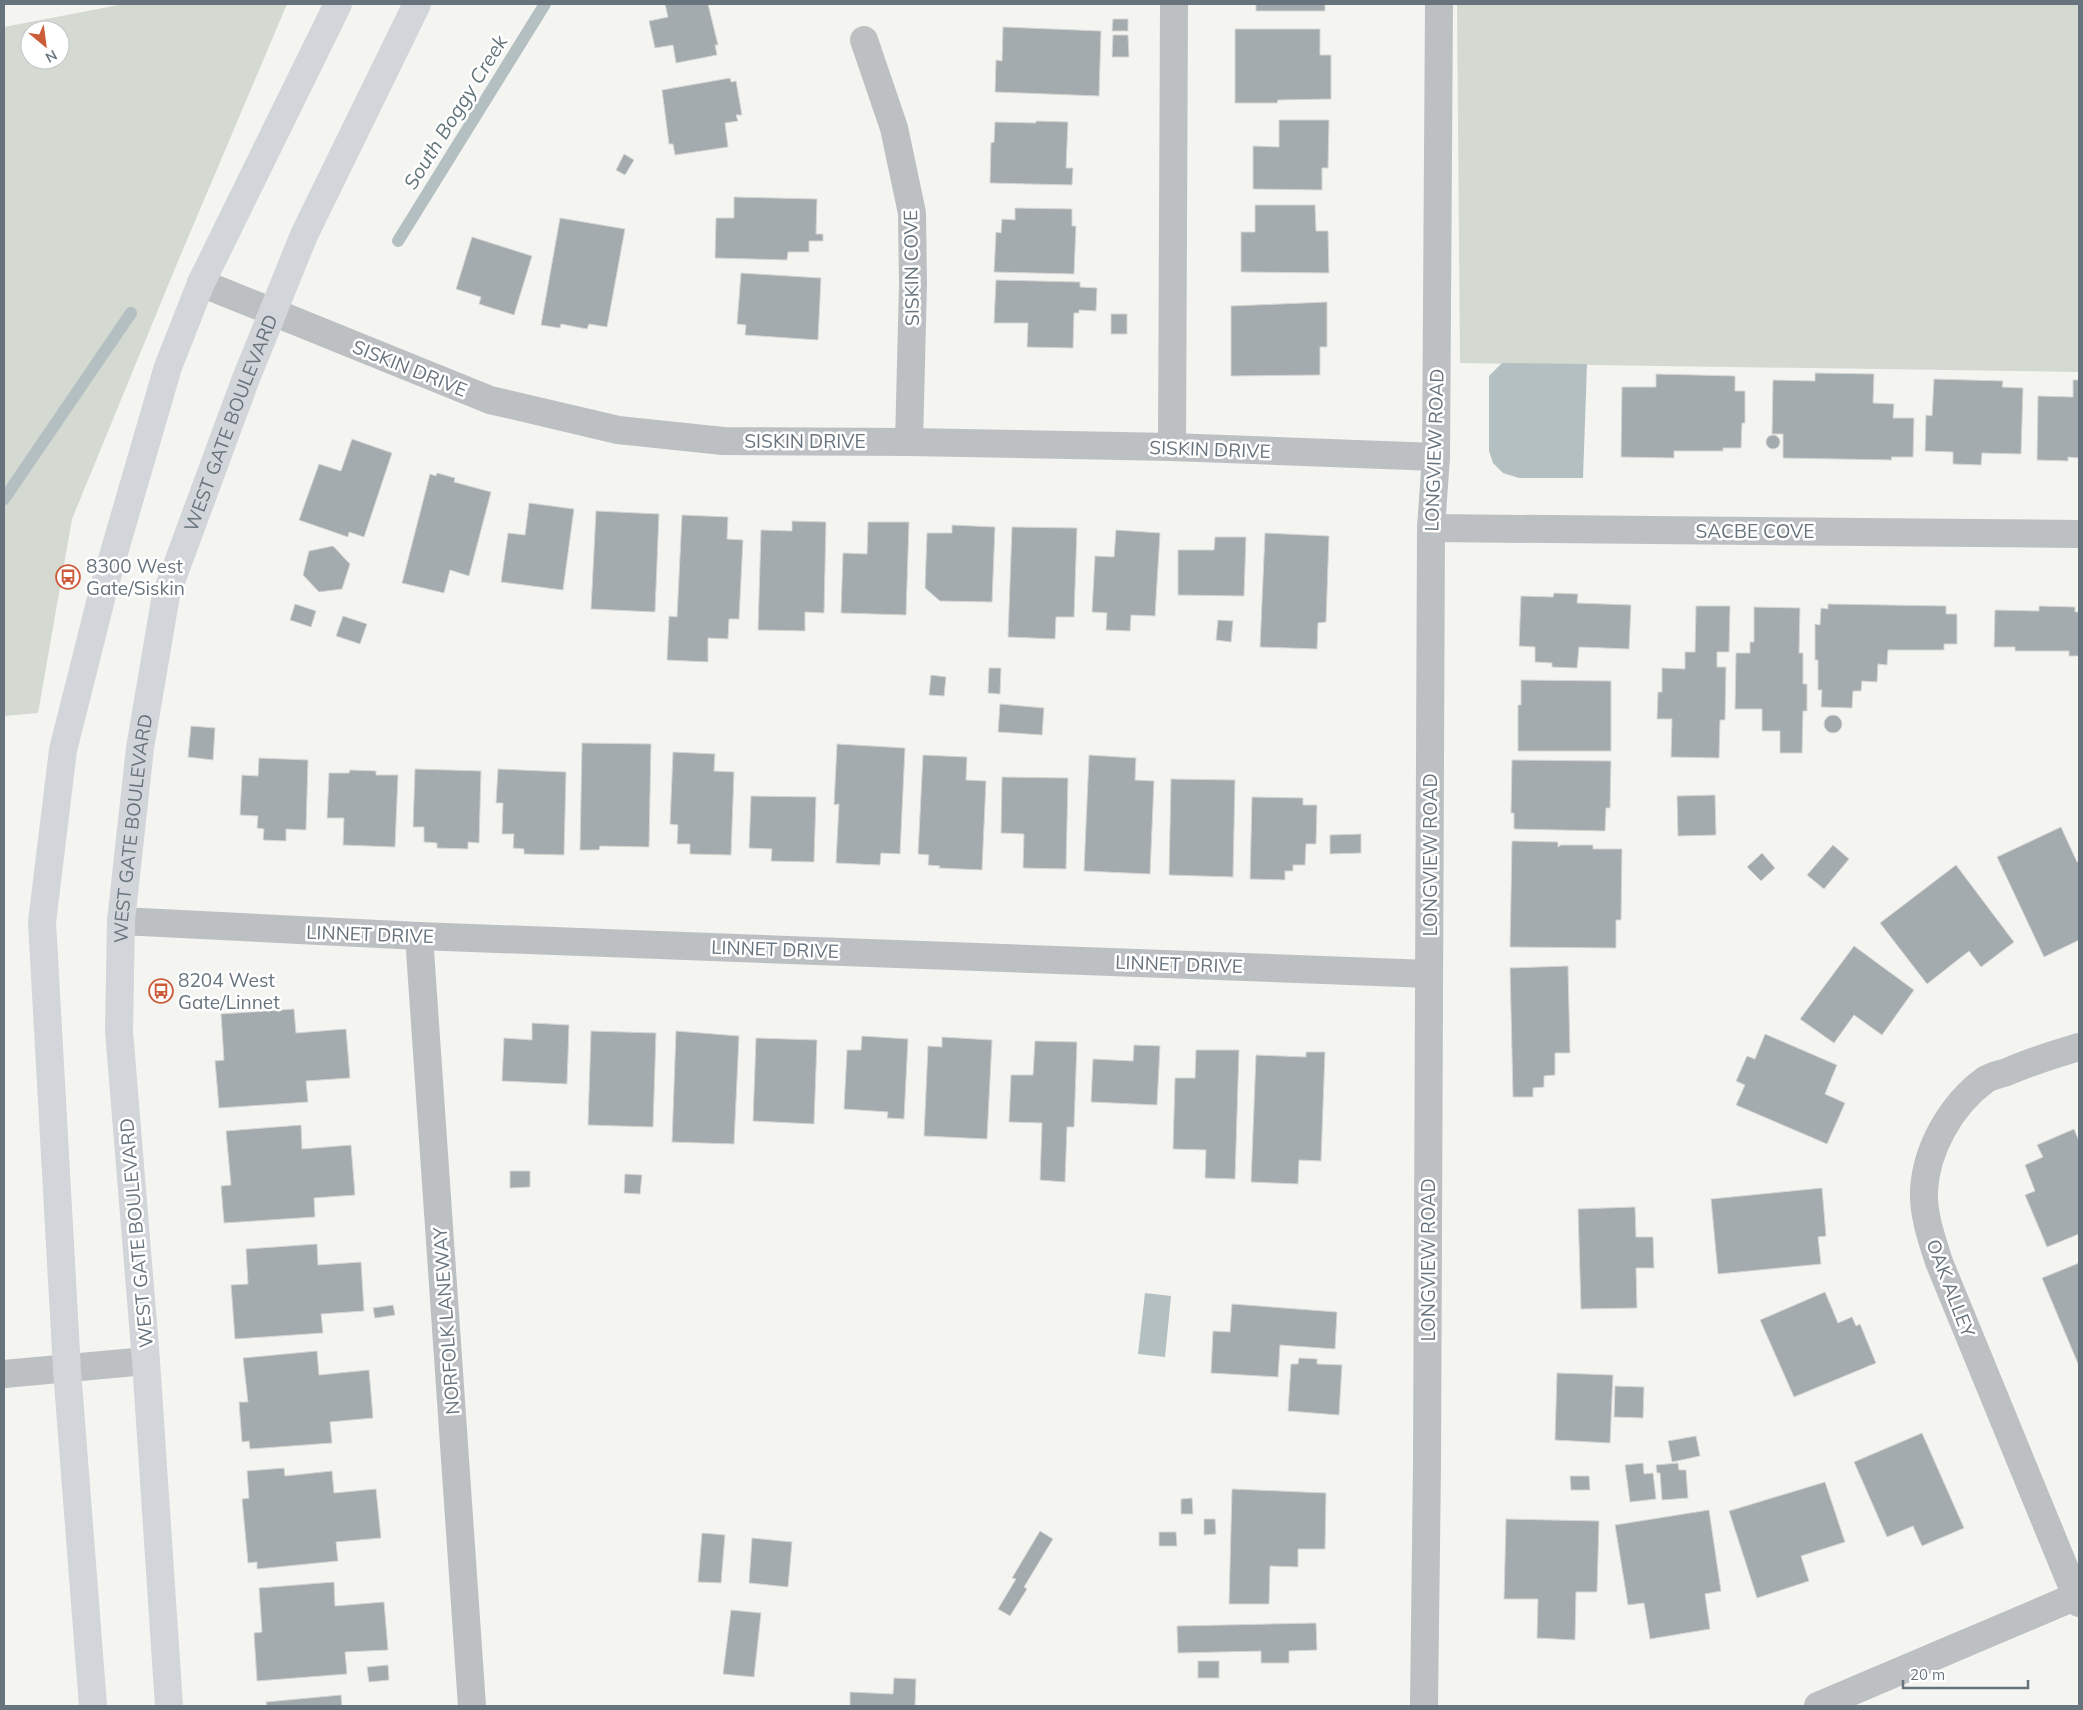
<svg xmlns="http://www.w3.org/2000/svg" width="2083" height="1710" font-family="Mulish,sans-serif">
<rect width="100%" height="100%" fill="#f4f4f1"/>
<!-- green -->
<g fill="#d4d9d1" fill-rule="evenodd">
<path d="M 124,4 L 287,4 L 176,266 L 72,519 L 38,713 L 4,716 L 4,27 ZM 30,30 L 60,30 L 60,60 L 30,60 Z"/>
<path d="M 1457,4 L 2079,4 L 2079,372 L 1460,363 Z"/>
</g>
<!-- water -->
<g fill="#b4bfc2">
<path d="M 1502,363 L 1587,364 L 1583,478 L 1519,478 L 1503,473 L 1493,463 L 1489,451 L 1489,376 Z"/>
<path d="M 1145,1293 L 1171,1296 L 1165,1357 L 1138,1354 Z"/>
</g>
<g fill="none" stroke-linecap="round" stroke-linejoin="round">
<!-- stream -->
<g stroke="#b4bfc2" stroke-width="12">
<path d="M 398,241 L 545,4"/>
<path d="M 4,499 L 131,313"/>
</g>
</g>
<!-- building -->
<g fill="#a4abaf" stroke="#d6d6d4">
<path d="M 665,4 L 708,4 L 718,45 L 715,45 L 717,55 L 676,63 L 673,45 L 655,48 L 649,21 L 668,17 Z"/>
<rect x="1256" y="4" width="69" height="7"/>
<path d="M 1113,19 L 1128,19 L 1128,31 L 1112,31 Z"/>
<path d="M 1003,27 L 1101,31 L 1099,96 L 995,92 L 996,60 L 1002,61 Z"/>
<path d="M 1235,29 L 1320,29 L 1320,55 L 1331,55 L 1331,99 L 1278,100 L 1277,103 L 1235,103 Z"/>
<path d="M 1113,35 L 1128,35 L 1129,57 L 1112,57 Z"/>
<path d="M 730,78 L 731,82 L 736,81 L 742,115 L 736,115 L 738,121 L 725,123 L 728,147 L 675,155 L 673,144 L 669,144 L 662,90 Z"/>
<path d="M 1279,120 L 1329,120 L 1328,168 L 1322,168 L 1322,190 L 1253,189 L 1253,146 L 1279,147 Z"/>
<path d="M 1036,121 L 1068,122 L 1066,168 L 1073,168 L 1072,185 L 990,183 L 991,143 L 994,142 L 995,122 L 1036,123 Z"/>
<path d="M 624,154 L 634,160 L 625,175 L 616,170 Z"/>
<path d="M 734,197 L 817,199 L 816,234 L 823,234 L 823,241 L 809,241 L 809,252 L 788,252 L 787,260 L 715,258 L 716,218 L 734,218 Z"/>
<path d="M 1255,205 L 1315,205 L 1316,231 L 1328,231 L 1329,273 L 1241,272 L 1241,232 L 1255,232 Z"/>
<path d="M 1015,208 L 1072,209 L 1072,226 L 1076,226 L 1074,274 L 994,272 L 996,232 L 1001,233 L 1002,219 L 1015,220 Z"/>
<path d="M 560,218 L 625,229 L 607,327 L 589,324 L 587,329 L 561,324 L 560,328 L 541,325 Z"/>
<path d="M 472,237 L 532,256 L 514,315 L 479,304 L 481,297 L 456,289 Z"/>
<path d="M 741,273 L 821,278 L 818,340 L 745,335 L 746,325 L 737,324 Z"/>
<path d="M 996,280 L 1080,282 L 1080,287 L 1097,288 L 1096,311 L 1079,310 L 1079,313 L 1074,313 L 1073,348 L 1027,347 L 1028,323 L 994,323 Z"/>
<path d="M 1327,302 L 1327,347 L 1320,347 L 1320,375 L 1231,376 L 1231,306 Z"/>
<rect x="1111" y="314" width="16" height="20"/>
<path d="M 1815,373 L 1874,374 L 1873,403 L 1894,404 L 1893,418 L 1914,418 L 1913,457 L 1891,457 L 1892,460 L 1783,458 L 1783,434 L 1772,434 L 1773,380 L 1815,381 Z"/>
<path d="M 1656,374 L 1735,376 L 1735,391 L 1745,391 L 1745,423 L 1742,423 L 1741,448 L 1723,448 L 1723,451 L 1674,451 L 1674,458 L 1621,457 L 1622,387 L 1656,387 Z"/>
<path d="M 1934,379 L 2003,381 L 2002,387 L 2023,388 L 2021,454 L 1982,453 L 1981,465 L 1953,464 L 1953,452 L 1925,451 L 1926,415 L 1932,416 Z"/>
<path d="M 2073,380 L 2079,380 L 2079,458 L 2068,457 L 2068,461 L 2037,460 L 2038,396 L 2073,397 Z"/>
<circle cx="1773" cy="442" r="7"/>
<path d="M 352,439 L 392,453 L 364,537 L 349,532 L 348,537 L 299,520 L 319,464 L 341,471 Z"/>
<path d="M 437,473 L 455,478 L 454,482 L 491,492 L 469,576 L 450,570 L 444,593 L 402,583 L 430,474 L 436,476 Z"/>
<path d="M 529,503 L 574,509 L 563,590 L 501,582 L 508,533 L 525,535 Z"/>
<path d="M 596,511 L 659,514 L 655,612 L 591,609 Z"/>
<path d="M 682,515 L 728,517 L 727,539 L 743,540 L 739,619 L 729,619 L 728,639 L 708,638 L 708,662 L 667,660 L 669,616 L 677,617 Z"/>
<path d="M 792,521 L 826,522 L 824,613 L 805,612 L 805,631 L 758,630 L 761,530 L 792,531 Z"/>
<path d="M 868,522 L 909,522 L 906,615 L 841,613 L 843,553 L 867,554 Z"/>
<path d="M 952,525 L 995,527 L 992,602 L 940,601 L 925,588 L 927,533 L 952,533 Z"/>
<path d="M 1012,527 L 1077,528 L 1074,617 L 1056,617 L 1055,639 L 1008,637 Z"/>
<path d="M 1116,530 L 1160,533 L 1155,616 L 1131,615 L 1130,631 L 1106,630 L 1107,613 L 1092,612 L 1095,556 L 1114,557 Z"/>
<path d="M 1265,533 L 1329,536 L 1326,622 L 1318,623 L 1317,649 L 1260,647 Z"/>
<path d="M 1215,537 L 1246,537 L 1244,596 L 1178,595 L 1178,550 L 1214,550 Z"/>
<path d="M 333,546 L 350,564 L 342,589 L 319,592 L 303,575 L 309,551 Z"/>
<path d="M 1554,593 L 1578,594 L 1577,603 L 1631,605 L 1629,649 L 1579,647 L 1577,668 L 1552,667 L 1552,663 L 1535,662 L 1535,647 L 1519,646 L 1521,596 L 1553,597 Z"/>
<path d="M 295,604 L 316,611 L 311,627 L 290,620 Z"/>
<path d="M 1828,604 L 1946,606 L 1946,614 L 1957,614 L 1957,644 L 1944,644 L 1944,650 L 1888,650 L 1887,665 L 1878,664 L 1877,682 L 1862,681 L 1861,691 L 1853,691 L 1852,708 L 1821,707 L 1822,690 L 1818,690 L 1818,660 L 1815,660 L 1815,624 L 1820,625 L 1821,608 L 1828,609 Z"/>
<path d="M 1696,606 L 1730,606 L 1729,652 L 1717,652 L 1717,667 L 1726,667 L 1725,720 L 1720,720 L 1719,758 L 1671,757 L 1672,719 L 1657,719 L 1658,692 L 1662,692 L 1662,668 L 1685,669 L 1685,652 L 1695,652 Z"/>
<path d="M 2039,606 L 2075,607 L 2075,612 L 2079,612 L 2079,656 L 2069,656 L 2069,651 L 2015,651 L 2015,647 L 1994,647 L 1995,610 L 2039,611 Z"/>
<path d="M 1754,607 L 1800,608 L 1799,653 L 1803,653 L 1803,684 L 1807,684 L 1807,711 L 1803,711 L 1802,753 L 1780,753 L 1780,731 L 1762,731 L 1762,709 L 1735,709 L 1736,653 L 1750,653 L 1750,642 L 1754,642 Z"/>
<path d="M 343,616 L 367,624 L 360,644 L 336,636 Z"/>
<path d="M 1218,620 L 1233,621 L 1231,642 L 1216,640 Z"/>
<path d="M 989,668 L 1001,668 L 1000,694 L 988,693 Z"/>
<path d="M 931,675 L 946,677 L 944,696 L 929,695 Z"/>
<path d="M 1521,680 L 1611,681 L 1611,751 L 1518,751 L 1518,705 L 1521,705 Z"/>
<path d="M 1000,704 L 1044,708 L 1042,735 L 998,732 Z"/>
<circle cx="1833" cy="724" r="9"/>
<path d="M 191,726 L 215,728 L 213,760 L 188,757 Z"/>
<path d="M 582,743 L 651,744 L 649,847 L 600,846 L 599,850 L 580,850 Z"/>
<path d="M 837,744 L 905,748 L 900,854 L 881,853 L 880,865 L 836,863 L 839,804 L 834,805 Z"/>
<path d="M 673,752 L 715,754 L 714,771 L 734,772 L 731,855 L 690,854 L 690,844 L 677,844 L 678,825 L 670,824 Z"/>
<path d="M 923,755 L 967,757 L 966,780 L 986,781 L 982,870 L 939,868 L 940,866 L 928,865 L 929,855 L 918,854 Z"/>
<path d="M 1089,755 L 1136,758 L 1135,780 L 1154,781 L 1150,874 L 1084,871 Z"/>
<path d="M 259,758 L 308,760 L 306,830 L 286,829 L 286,841 L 263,840 L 264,829 L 257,828 L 258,816 L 240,815 L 242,775 L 258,776 Z"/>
<path d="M 1512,760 L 1611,761 L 1610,808 L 1606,808 L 1605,831 L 1514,829 L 1514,813 L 1511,813 Z"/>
<path d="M 415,769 L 481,771 L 479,843 L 468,842 L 468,849 L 437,848 L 437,843 L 424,842 L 424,827 L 413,827 Z"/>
<path d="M 498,769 L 566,772 L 564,855 L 524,854 L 524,849 L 513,848 L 514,834 L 502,834 L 503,803 L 496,803 Z"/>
<path d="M 350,770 L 376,771 L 376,775 L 398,775 L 395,847 L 343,845 L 344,818 L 327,818 L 329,773 L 349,773 Z"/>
<path d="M 1002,777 L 1068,778 L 1066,869 L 1023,868 L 1024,834 L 1001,833 Z"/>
<path d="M 1171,779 L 1235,780 L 1233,877 L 1169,875 Z"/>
<path d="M 1715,795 L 1716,835 L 1678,836 L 1677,796 Z"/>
<path d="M 751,796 L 816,797 L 814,862 L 771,861 L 772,849 L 749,848 Z"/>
<path d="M 1252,797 L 1303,798 L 1303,805 L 1317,805 L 1316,844 L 1306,844 L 1305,865 L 1293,865 L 1293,871 L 1285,871 L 1285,880 L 1250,879 Z"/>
<path d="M 2061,827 L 2077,862 L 2079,861 L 2079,940 L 2044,957 L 1997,857 Z"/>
<path d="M 1361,834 L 1361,853 L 1330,854 L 1330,835 Z"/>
<path d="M 1512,841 L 1558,842 L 1558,847 L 1561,845 L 1593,845 L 1593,849 L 1622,849 L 1621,920 L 1616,920 L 1616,948 L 1510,947 Z"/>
<path d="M 1833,845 L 1849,859 L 1824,889 L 1807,875 Z"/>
<path d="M 1762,853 L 1775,868 L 1761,881 L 1747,867 Z"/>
<path d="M 1956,865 L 2014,942 L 1981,967 L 1969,951 L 1927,984 L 1880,923 Z"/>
<path d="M 1854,946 L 1914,990 L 1882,1035 L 1854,1015 L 1834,1043 L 1800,1019 Z"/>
<path d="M 1568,966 L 1570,1053 L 1555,1053 L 1555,1075 L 1544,1076 L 1544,1087 L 1533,1088 L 1533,1097 L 1513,1097 L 1510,968 Z"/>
<path d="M 294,1009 L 296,1033 L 346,1029 L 350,1078 L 306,1081 L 308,1102 L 219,1108 L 215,1061 L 224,1060 L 221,1014 Z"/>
<path d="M 532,1023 L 569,1025 L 567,1084 L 502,1081 L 504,1038 L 532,1040 Z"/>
<path d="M 591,1031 L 656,1033 L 653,1127 L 588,1125 Z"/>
<path d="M 676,1031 L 739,1036 L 734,1144 L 672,1142 Z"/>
<path d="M 1765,1034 L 1837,1065 L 1825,1094 L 1845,1103 L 1827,1144 L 1736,1105 L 1745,1085 L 1736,1081 L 1747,1056 L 1755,1059 Z"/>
<path d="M 862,1036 L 908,1039 L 904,1119 L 887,1118 L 888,1112 L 844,1109 L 847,1050 L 861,1050 Z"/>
<path d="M 942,1037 L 992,1040 L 987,1139 L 924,1136 L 928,1046 L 942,1047 Z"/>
<path d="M 756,1038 L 817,1040 L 814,1124 L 753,1121 Z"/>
<path d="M 1035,1041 L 1077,1042 L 1074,1127 L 1067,1127 L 1065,1182 L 1040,1180 L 1042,1123 L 1009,1122 L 1011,1075 L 1033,1075 Z"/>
<path d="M 1134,1045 L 1160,1046 L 1157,1105 L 1091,1102 L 1093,1059 L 1133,1061 Z"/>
<path d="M 1196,1050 L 1239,1050 L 1235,1179 L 1205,1178 L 1206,1150 L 1173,1149 L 1175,1078 L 1195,1078 Z"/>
<path d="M 1306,1052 L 1325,1052 L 1321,1161 L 1299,1160 L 1298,1184 L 1251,1182 L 1256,1055 L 1306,1057 Z"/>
<path d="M 301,1125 L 302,1149 L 351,1145 L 355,1195 L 314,1198 L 315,1217 L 224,1223 L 221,1186 L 231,1185 L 226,1131 Z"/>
<path d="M 2074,1129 L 2079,1141 L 2079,1234 L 2047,1247 L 2025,1195 L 2035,1191 L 2025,1165 L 2043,1157 L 2037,1145 Z"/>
<path d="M 510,1171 L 530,1171 L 530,1187 L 510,1188 Z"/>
<path d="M 625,1174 L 642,1175 L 640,1194 L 624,1193 Z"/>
<path d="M 1822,1188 L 1826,1236 L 1818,1237 L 1821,1264 L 1718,1274 L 1711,1199 Z"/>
<path d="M 1635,1207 L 1636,1237 L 1653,1237 L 1654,1268 L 1636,1268 L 1637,1308 L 1581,1309 L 1578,1209 Z"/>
<path d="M 317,1244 L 318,1265 L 361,1262 L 364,1311 L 321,1314 L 323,1333 L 235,1339 L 231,1285 L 248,1284 L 246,1249 Z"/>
<path d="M 2079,1263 L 2079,1366 L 2042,1278 Z"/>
<path d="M 1825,1292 L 1838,1323 L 1852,1317 L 1856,1326 L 1860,1324 L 1876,1363 L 1794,1397 L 1760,1320 Z"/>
<path d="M 1232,1304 L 1337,1312 L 1335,1349 L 1280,1345 L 1278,1377 L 1211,1373 L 1213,1331 L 1230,1332 Z"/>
<path d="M 393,1305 L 395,1315 L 375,1318 L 373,1308 Z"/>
<path d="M 317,1351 L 319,1375 L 369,1370 L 373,1418 L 330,1422 L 332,1443 L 250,1449 L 249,1441 L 242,1442 L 239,1402 L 248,1402 L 243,1358 Z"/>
<path d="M 1299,1358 L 1317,1359 L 1317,1364 L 1342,1365 L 1339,1415 L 1288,1411 L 1291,1364 L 1298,1364 Z"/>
<path d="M 1557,1373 L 1613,1375 L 1610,1443 L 1555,1440 Z"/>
<path d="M 1615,1386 L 1644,1387 L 1643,1418 L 1614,1417 Z"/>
<path d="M 1922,1433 L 1964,1528 L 1922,1546 L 1913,1526 L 1887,1537 L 1854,1462 Z"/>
<path d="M 1696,1436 L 1700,1456 L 1672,1462 L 1668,1441 Z"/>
<path d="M 1643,1463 L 1644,1474 L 1653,1473 L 1656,1499 L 1630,1502 L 1625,1465 Z"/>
<path d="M 1678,1463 L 1679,1470 L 1686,1470 L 1688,1498 L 1662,1500 L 1660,1473 L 1657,1473 L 1656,1465 Z"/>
<path d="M 284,1468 L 285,1476 L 332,1471 L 334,1493 L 376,1489 L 381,1538 L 336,1542 L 338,1561 L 257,1569 L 257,1562 L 248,1563 L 242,1499 L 249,1498 L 247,1471 Z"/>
<path d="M 1570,1476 L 1589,1476 L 1590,1490 L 1571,1490 Z"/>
<path d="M 1825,1482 L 1845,1542 L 1801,1556 L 1809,1581 L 1757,1598 L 1729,1511 Z"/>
<path d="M 1232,1489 L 1326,1493 L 1325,1549 L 1298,1549 L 1298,1567 L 1270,1566 L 1269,1604 L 1229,1604 Z"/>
<path d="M 1192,1498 L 1193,1514 L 1181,1514 L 1181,1499 Z"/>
<path d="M 1709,1510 L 1721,1591 L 1705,1594 L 1710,1629 L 1650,1639 L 1644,1603 L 1628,1605 L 1615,1525 Z"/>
<path d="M 1204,1519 L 1215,1519 L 1216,1534 L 1204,1535 Z"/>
<path d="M 1506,1519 L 1599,1521 L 1597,1592 L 1576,1592 L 1575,1640 L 1537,1638 L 1538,1599 L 1504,1599 Z"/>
<path d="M 1040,1531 L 1053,1539 L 1024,1587 L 1027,1589 L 1010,1616 L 998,1609 L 1016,1579 L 1012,1578 Z"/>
<path d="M 1159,1532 L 1176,1532 L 1177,1546 L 1159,1546 Z"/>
<path d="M 702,1533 L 725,1535 L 721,1583 L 698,1582 Z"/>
<path d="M 752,1538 L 792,1542 L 788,1587 L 749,1583 Z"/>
<path d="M 334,1582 L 335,1606 L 384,1602 L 388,1650 L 345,1652 L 347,1674 L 257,1681 L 254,1633 L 262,1632 L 259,1588 Z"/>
<path d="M 731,1610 L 761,1613 L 754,1677 L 723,1674 Z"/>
<path d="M 1316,1623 L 1317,1650 L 1289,1651 L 1289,1663 L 1261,1663 L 1261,1651 L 1178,1653 L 1177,1626 Z"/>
<rect x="1198" y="1661" width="21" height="17"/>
<path d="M 388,1665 L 389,1680 L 369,1682 L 367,1667 Z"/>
<path d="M 894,1678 L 916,1679 L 915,1706 L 850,1706 L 850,1692 L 893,1694 Z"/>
<path d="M 341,1695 L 342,1706 L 267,1706 L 266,1702 Z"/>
</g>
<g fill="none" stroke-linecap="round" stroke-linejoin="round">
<!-- minor -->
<g stroke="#bcc0c2" stroke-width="28">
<path d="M 864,40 L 894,128 L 912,213 L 913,284 L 909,442"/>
<path d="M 201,283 L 490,400 L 618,430 L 723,441 L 909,442 L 1172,447 L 1436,457"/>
<path d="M 1172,447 L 1174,4"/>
<path d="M 1431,528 L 2079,534"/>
<path d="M 121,921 L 419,936 L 1429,974"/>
<path d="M 419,936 L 472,1706"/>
<path d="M 2079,1047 C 2055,1054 2030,1062 2007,1072 C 2000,1074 1991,1076 1985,1080 C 1951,1105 1926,1149 1924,1191 C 1923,1215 1932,1240 1939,1262 L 2079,1603"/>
<path d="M 4,1374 L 146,1361"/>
<path d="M 1424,1706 L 1427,1464 L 1431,528 L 1436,457 L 1439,4"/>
<path d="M 1818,1706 L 2079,1595"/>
</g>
<!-- major -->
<g stroke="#d2d5d9" stroke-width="28">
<path d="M 93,1706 L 67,1370 L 42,922 L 63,750 L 104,587 L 168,367 L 201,283 L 338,4"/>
<path id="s1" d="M 169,1706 L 146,1361 L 119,1031 L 121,921 L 140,748 L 166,595 L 245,381 L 304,235 L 417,4"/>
</g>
</g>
<!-- icons -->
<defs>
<g id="bus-ring" transform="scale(1.25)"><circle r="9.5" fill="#fff" stroke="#cc5b3a" stroke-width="1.5"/><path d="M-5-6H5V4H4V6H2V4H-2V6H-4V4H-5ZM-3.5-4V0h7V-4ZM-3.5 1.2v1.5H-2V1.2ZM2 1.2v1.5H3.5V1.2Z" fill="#cc5b3a"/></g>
</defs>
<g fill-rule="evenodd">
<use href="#bus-ring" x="68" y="577"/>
<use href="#bus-ring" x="161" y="991"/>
</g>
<g text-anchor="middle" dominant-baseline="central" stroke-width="5" stroke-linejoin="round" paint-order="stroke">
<!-- street labels -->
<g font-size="19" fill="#67747e" stroke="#fff">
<text transform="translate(911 268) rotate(-91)">SISKIN COVE</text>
<text transform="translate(410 368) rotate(22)">SISKIN DRIVE</text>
<text stroke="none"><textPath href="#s1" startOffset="1300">WEST GATE BOULEVARD</textPath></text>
<text x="805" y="441">SISKIN DRIVE</text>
<text transform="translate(1210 449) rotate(2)">SISKIN DRIVE</text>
<text transform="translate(1434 450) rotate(-88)">LONGVIEW ROAD</text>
<text x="1755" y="531">SACBE COVE</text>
<text stroke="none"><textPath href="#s1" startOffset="880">WEST GATE BOULEVARD</textPath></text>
<text transform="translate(1430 855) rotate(-90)">LONGVIEW ROAD</text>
<text transform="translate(370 934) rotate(2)">LINNET DRIVE</text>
<text transform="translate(775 949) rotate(2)">LINNET DRIVE</text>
<text transform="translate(1179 964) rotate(2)">LINNET DRIVE</text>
<text transform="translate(136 1233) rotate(-95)">WEST GATE BOULEVARD</text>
<text transform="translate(1428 1260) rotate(-90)">LONGVIEW ROAD</text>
<text transform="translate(1951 1288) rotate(69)">OAK ALLEY</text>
<text transform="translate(446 1321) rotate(-94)">NORFOLK LANEWAY</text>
</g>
<!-- poi labels -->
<g font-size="19" fill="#67747e" stroke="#fff" text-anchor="start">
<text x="86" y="566">8300 West<tspan x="86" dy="22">Gate/Siskin</tspan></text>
<text x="178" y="980">8204 West<tspan x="178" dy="22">Gate/Linnet</tspan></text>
</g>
<!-- water labels -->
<g font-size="20" font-style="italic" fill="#63757b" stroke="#fff">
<text transform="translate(455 112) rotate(-58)">South Boggy Creek</text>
</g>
</g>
<!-- border -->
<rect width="2083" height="1710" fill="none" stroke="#67747e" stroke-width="10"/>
<!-- north arrow -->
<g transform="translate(45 45) rotate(151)"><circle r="24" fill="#ffffff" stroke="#c2c7cb"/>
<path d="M0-4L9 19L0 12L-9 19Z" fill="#cc5b3a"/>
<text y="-8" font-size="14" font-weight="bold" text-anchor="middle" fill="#67747e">N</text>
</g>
<!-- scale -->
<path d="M1903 1680v8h125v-8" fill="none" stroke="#67747e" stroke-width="2.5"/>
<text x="1910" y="1680" font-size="15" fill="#67747e" stroke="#ffffff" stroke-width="4" paint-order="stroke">20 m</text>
</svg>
